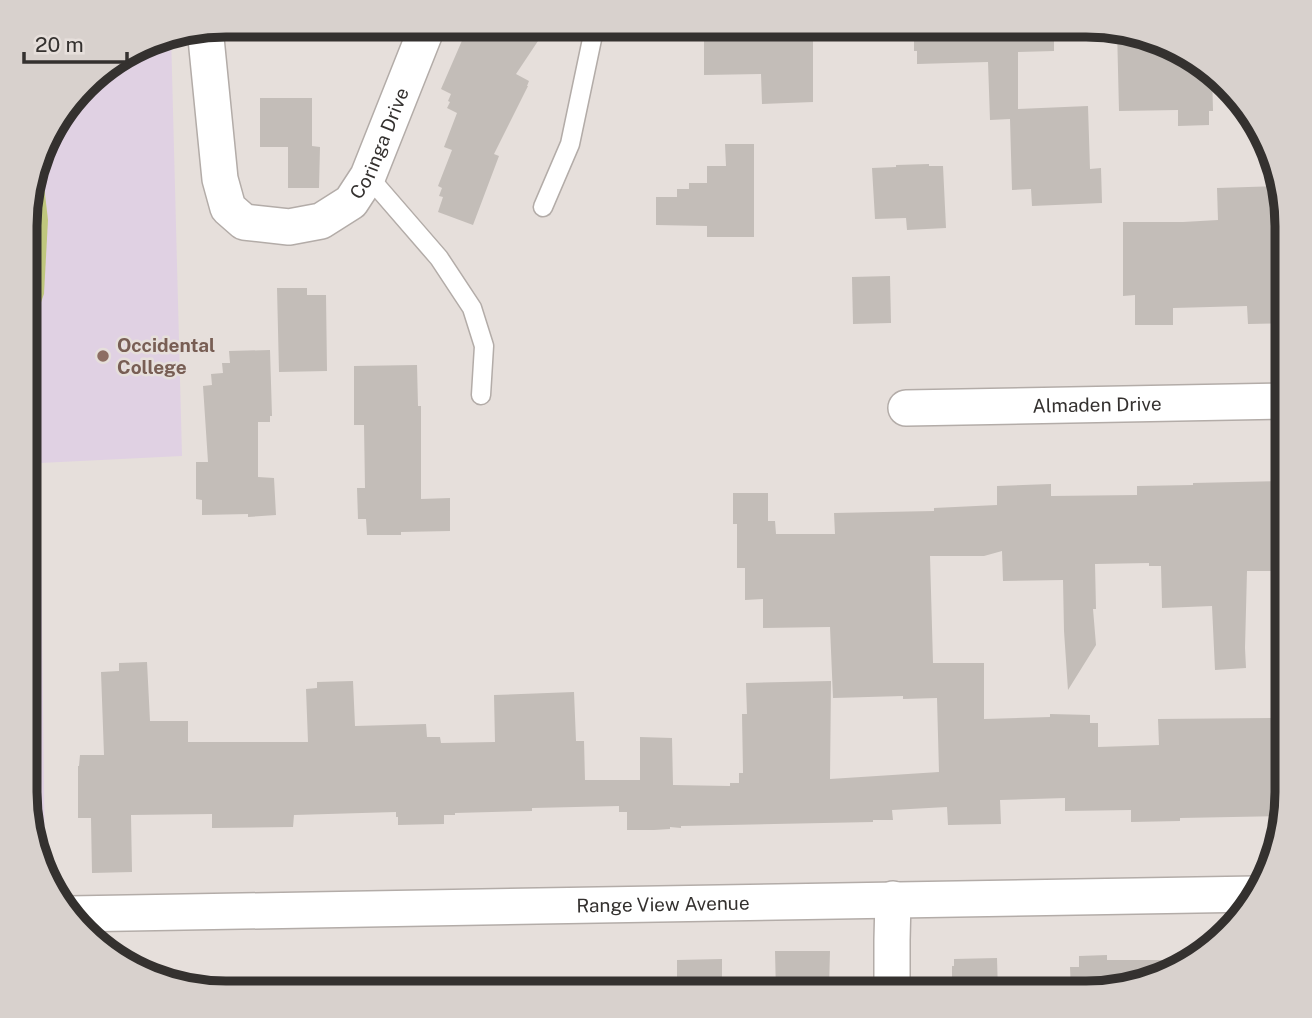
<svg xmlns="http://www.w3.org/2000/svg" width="1312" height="1018" font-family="'Public Sans',sans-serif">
<rect width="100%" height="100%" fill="#e6dfdb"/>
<!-- education -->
<path fill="#e0d1e3" d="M 171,34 L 182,456 L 40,463 L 45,867 L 41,867 L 25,806 L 26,199 L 51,125 L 93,74 L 161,35 Z"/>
<!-- green -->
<path fill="#bfc77d" d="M 37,168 L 43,177 L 48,220 L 44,294 L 26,344 L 26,199 Z"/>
<!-- building -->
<g fill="#c3bdb8">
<path d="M 479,25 L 527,25 L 542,35 L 516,74 L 529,81 L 527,86 L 528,86 L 494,154 L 499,156 L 473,225 L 438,212 L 443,197 L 439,196 L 442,188 L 438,186 L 452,150 L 444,147 L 457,113 L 447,108 L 450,102 L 448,101 L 451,94 L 441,89 L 464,36 L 469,39 Z"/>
<path d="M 704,25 L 813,25 L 813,102 L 762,104 L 761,74 L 704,75 Z"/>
<path d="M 914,25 L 1054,25 L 1054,51 L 1018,52 L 1018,109 L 1088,106 L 1090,169 L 1101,168 L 1102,203 L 1032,206 L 1031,189 L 1012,190 L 1010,119 L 990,120 L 988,62 L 917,64 L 917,51 L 914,51 Z"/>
<path d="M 1117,29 L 1163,40 L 1212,70 L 1213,111 L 1209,111 L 1209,125 L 1178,126 L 1178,110 L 1119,111 Z"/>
<path d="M 260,98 L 312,98 L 312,146 L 320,147 L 319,188 L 288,188 L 288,147 L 260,147 Z"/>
<path d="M 725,144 L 754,144 L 754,237 L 707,237 L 707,226 L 656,225 L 656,197 L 677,197 L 677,189 L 689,189 L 689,183 L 707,183 L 707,166 L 726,166 Z"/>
<path d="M 929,164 L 929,166 L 943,166 L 946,228 L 907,230 L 906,218 L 875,219 L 872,168 L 896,167 L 896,165 Z"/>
<path d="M 1278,186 L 1287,225 L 1287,323 L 1248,324 L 1247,306 L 1173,308 L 1173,325 L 1135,325 L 1135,295 L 1123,296 L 1123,222 L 1183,222 L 1218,220 L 1217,188 Z"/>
<path d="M 890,276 L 891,323 L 853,324 L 852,277 Z"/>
<path d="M 277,288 L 307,288 L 307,295 L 326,295 L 327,371 L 279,372 Z"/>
<path d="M 270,350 L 272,416 L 270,416 L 270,422 L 258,422 L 258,477 L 274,478 L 276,515 L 248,517 L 248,514 L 202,515 L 202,500 L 196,499 L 196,462 L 208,462 L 203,386 L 212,385 L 211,374 L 223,373 L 222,363 L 230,363 L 229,351 Z"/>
<path d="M 417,365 L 418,406 L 421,406 L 421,499 L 450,498 L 450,531 L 401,532 L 401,535 L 367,535 L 366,519 L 358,519 L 357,488 L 365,488 L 364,425 L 354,425 L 354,366 Z"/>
<path d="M 1287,481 L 1287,571 L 1247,571 L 1245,648 L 1246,668 L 1215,670 L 1212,606 L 1162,608 L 1161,566 L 1149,566 L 1149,563 L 1095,564 L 1096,609 L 1093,609 L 1096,645 L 1068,690 L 1064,631 L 1063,580 L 1003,581 L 1002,551 L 984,556 L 930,556 L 933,663 L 984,663 L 984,719 L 1050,717 L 1050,714 L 1090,715 L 1090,723 L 1098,723 L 1098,747 L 1159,745 L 1158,719 L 1281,718 L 1281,730 L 1287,730 L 1287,806 L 1285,816 L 1180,818 L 1180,821 L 1131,822 L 1131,810 L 1065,811 L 1065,798 L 1000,800 L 1001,824 L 948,825 L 947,807 L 892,810 L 893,820 L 873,820 L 873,822 L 681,826 L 681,828 L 670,827 L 670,829 L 654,830 L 627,830 L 627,812 L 619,812 L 619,806 L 532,808 L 532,811 L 455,813 L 455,815 L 444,815 L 444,824 L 398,825 L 398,817 L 396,817 L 396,812 L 294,815 L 293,827 L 212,828 L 212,814 L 131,815 L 132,872 L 92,873 L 91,818 L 78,818 L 78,766 L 79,766 L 80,755 L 104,755 L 101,672 L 119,671 L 119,663 L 147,662 L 150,721 L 188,721 L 188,742 L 308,742 L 306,689 L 317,688 L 317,682 L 353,681 L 355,726 L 426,724 L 427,737 L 440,737 L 441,743 L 495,742 L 494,695 L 574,692 L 576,741 L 584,741 L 585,780 L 640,780 L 640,737 L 672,738 L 673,785 L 730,786 L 730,783 L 739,783 L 739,773 L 743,773 L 742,714 L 747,714 L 746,683 L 831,681 L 830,779 L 939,772 L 937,698 L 903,699 L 903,696 L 833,698 L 830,627 L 763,628 L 763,599 L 745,600 L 745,568 L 737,568 L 737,524 L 733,524 L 733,493 L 768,493 L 768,521 L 775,521 L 776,534 L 835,534 L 834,513 L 934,511 L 934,508 L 997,505 L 997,486 L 1051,484 L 1051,496 L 1137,495 L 1137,486 L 1193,485 L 1193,483 Z"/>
<path d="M 775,951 L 830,951 L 829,989 L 817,989 L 817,993 L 776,993 Z"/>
<path d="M 1107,955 L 1107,960 L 1189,960 L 1164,978 L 1086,993 L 1071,993 L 1070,967 L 1079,967 L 1079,956 Z"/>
<path d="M 997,958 L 998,993 L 952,993 L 952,966 L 954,966 L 954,959 Z"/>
<path d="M 722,959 L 722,993 L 677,993 L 677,960 Z"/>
</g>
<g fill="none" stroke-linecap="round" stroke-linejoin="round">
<!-- lane casing -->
<g stroke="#b3aca8" stroke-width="21">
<g id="lane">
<path d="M 368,176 L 439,258 L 472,308 L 484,346 L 481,395"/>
<path d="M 543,207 L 570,144 L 595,25"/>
</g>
</g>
<!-- street casing -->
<g stroke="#b3aca8" stroke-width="38">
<g id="street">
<path id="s1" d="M 205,28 L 220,179 L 228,208 L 244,222 L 289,227 L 321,221 L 351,202 L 368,176 L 428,25"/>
<path id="s2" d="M 906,408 L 1287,401"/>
<path id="s3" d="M 70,914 L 1257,894"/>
<path d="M 892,993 L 892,940 L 893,899"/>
</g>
</g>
<!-- lane -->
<use href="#lane" stroke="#fff" stroke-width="18"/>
<!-- street -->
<use href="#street" stroke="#fff" stroke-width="35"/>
</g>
<!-- markers -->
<circle fill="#8d6e63" stroke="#e6dfdb" stroke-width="2.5" cx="103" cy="356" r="7"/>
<g text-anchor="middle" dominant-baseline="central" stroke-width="5" stroke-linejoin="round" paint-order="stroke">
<!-- street labels -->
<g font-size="19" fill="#34312f" stroke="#e6dfdb">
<text stroke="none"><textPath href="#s1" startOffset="382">Coringa Drive</textPath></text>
<text stroke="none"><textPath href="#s2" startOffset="191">Almaden Drive</textPath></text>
<text stroke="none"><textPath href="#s3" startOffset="593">Range View Avenue</textPath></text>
</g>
<!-- education labels -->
<g font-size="19" font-weight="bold" fill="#785e54" stroke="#e6dfdb" text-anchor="start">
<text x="117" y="345">Occidental<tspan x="117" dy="22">College</tspan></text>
</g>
</g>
<!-- crop -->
<path d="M0 0H1312V1018H0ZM226 37H1086A189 189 0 0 1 1275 226V792A189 189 0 0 1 1086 981H226A189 189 0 0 1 37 792V226A189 189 0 0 1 226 37Z" fill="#d8d1cd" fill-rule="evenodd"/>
<path fill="none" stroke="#34312f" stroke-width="9" d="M226 37H1086A189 189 0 0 1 1275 226V792A189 189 0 0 1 1086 981H226A189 189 0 0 1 37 792V226A189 189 0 0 1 226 37Z"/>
<!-- scale -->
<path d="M24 52v10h103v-10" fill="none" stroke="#34312f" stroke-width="3.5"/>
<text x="35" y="52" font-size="21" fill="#34312f" stroke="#e6dfdb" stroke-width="5" paint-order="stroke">20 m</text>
</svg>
